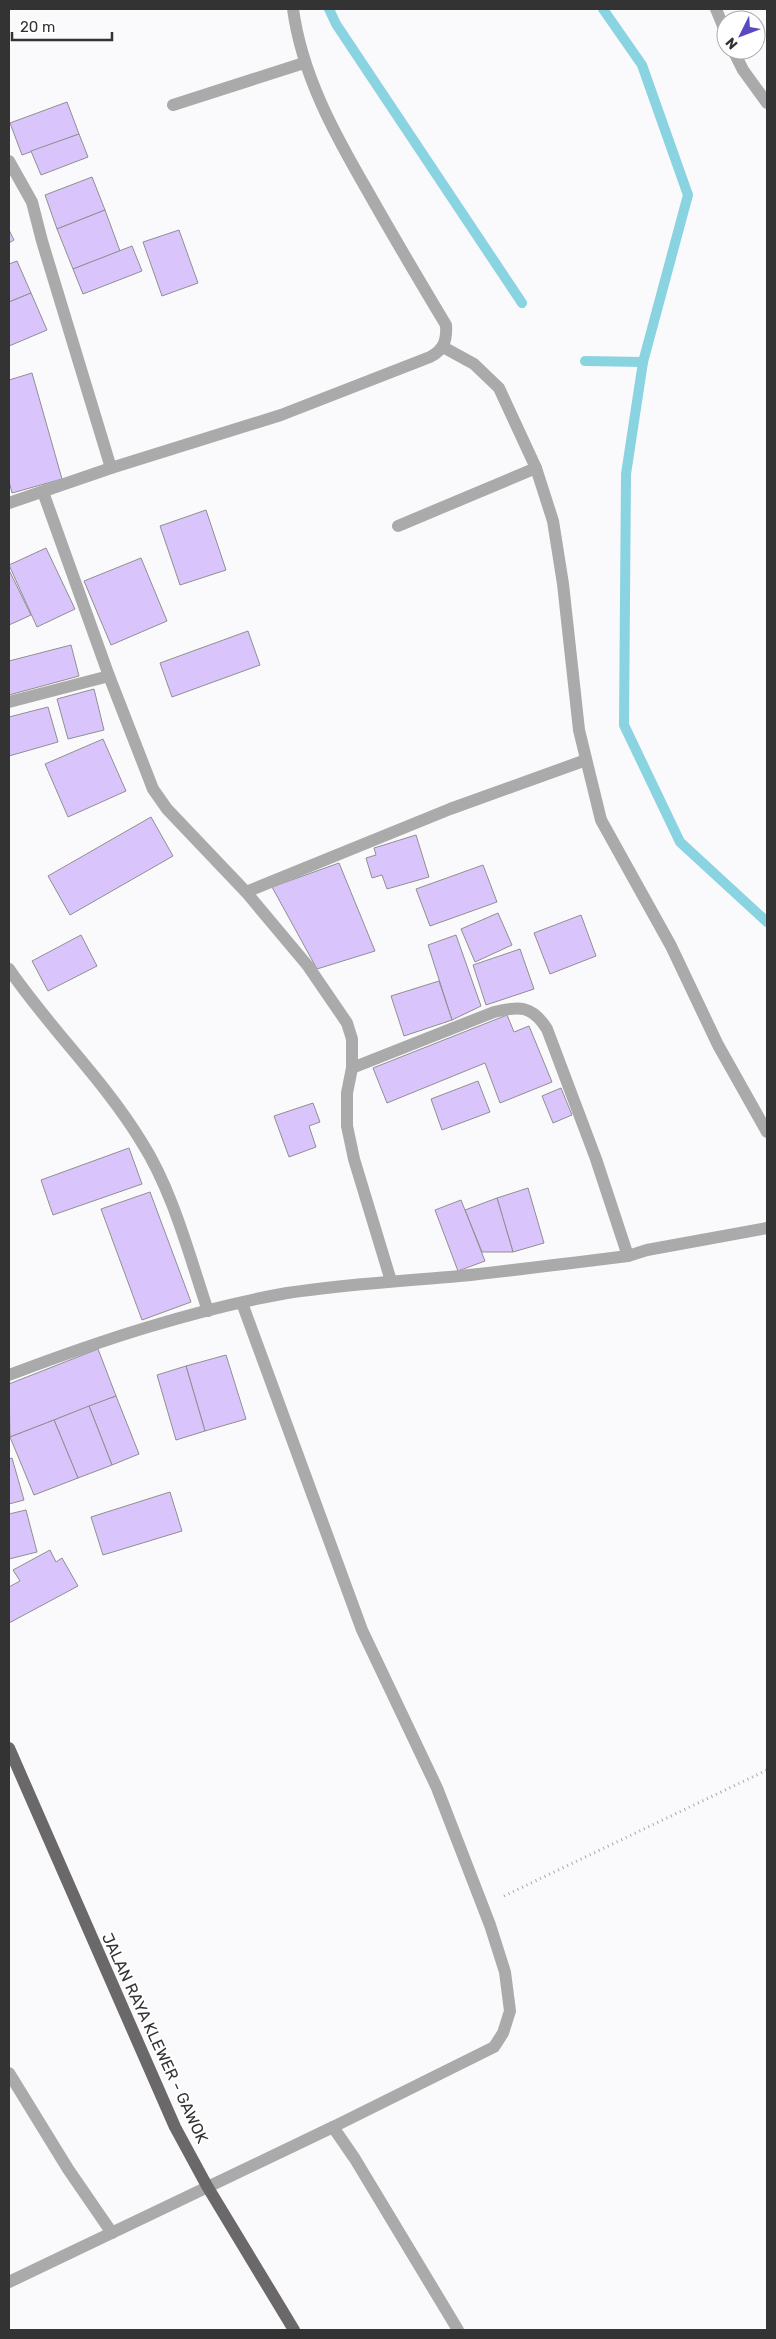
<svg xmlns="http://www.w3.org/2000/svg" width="776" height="2339" font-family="Rubik,sans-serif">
<rect width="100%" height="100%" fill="#fafafc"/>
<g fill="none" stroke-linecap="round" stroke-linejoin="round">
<!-- stream -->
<g stroke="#8ad3e1" stroke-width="10">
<path d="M 329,9 L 336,24 L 522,303"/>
<path d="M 603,9 L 642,65 L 688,195 L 643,362 L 626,474 L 624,725 L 680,842 L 767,922"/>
<path d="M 585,361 L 643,362"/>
</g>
</g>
<!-- building -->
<g fill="#d9c5fb" stroke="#908f91">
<path d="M 67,102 L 79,134 L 22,155 L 10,123 Z"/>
<path d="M 79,134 L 88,157 L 41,175 L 31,151 Z"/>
<path d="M 92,177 L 105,210 L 57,229 L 45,195 Z"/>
<path d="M 105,210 L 120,251 L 73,269 L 57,229 Z"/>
<path d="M 9,230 L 14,240 L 9,243 Z"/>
<path d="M 179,230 L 198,283 L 162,296 L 143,242 Z"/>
<path d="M 132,246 L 142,271 L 83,294 L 73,269 Z"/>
<path d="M 17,261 L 31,293 L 9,302 L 9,264 Z"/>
<path d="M 31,293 L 47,330 L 9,346 L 9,302 Z"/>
<path d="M 32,373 L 62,479 L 12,493 L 9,481 L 9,380 Z"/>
<path d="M 206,510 L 226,570 L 180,585 L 160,526 Z"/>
<path d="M 46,548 L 75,609 L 37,627 L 9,565 Z"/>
<path d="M 141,558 L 167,621 L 111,645 L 84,581 Z"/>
<path d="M 9,570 L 31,615 L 9,625 Z"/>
<path d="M 248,631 L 260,665 L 172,697 L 160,663 Z"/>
<path d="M 71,645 L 79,676 L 9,695 L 9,661 Z"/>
<path d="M 94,689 L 104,730 L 68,739 L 57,699 Z"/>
<path d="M 48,707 L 58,742 L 9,756 L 9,717 Z"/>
<path d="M 103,739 L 126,791 L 68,817 L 45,764 Z"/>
<path d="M 151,817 L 173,856 L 70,915 L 48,876 Z"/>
<path d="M 416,835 L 429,877 L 387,889 L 382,875 L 372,878 L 366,858 L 376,855 L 374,848 Z"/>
<path d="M 339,863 L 375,951 L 317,969 L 272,887 Z"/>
<path d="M 483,865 L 497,902 L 430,926 L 416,889 Z"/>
<path d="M 498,913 L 512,945 L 475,962 L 461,929 Z"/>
<path d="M 581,915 L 596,956 L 550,974 L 534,933 Z"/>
<path d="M 81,935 L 97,966 L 48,991 L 32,961 Z"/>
<path d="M 456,935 L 481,1006 L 452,1020 L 428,945 Z"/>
<path d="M 520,949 L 534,989 L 486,1005 L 473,965 Z"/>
<path d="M 439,981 L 452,1020 L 404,1036 L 391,996 Z"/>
<path d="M 507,1015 L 514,1032 L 529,1026 L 552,1082 L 500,1103 L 485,1063 L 387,1103 L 373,1068 Z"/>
<path d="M 478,1081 L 490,1112 L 442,1130 L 431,1099 Z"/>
<path d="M 561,1088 L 572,1115 L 553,1123 L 542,1096 Z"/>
<path d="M 313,1103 L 320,1122 L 309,1126 L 316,1147 L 289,1157 L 274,1116 Z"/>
<path d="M 129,1148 L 142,1184 L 53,1215 L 41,1180 Z"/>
<path d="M 528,1188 L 544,1243 L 513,1252 L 497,1198 Z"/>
<path d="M 150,1192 L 191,1302 L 142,1320 L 101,1209 Z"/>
<path d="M 497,1198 L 513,1252 L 482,1252 L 465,1210 Z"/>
<path d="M 461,1200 L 485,1261 L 458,1271 L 435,1210 Z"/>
<path d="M 98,1349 L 116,1396 L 10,1437 L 9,1384 Z"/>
<path d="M 226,1355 L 246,1419 L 205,1431 L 186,1366 Z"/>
<path d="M 186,1366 L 205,1431 L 176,1440 L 157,1375 Z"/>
<path d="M 116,1396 L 139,1454 L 112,1465 L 89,1406 Z"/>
<path d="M 89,1406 L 112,1465 L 78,1478 L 54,1420 Z"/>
<path d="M 54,1420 L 78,1478 L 34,1495 L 10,1437 Z"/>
<path d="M 12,1458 L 24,1500 L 9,1504 L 9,1459 Z"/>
<path d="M 170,1492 L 182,1531 L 103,1555 L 91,1517 Z"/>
<path d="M 26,1510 L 37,1552 L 9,1559 L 9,1514 Z"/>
<path d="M 50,1550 L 56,1562 L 62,1558 L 78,1586 L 9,1623 L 9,1587 L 20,1581 L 13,1570 Z"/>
</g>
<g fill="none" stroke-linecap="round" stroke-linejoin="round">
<!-- path -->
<path stroke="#a9a9aa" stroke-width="3" stroke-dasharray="1 4" stroke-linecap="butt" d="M 504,1896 L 767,1770"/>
<!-- minor -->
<g stroke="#abaaaa" stroke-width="12">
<path d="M 716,9 L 726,33"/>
<path d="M 733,50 L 743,70 L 767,103"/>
<path d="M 173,105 L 304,63"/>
<path d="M 9,161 L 32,202 L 42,241 L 111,468"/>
<path d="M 443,347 L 474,364 L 499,388 L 536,468 L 553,521 L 563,584 L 579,730 L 601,820 L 671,946 L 718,1045 L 767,1132"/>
<path d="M 43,492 L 109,676"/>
<path d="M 9,503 L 111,468 L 281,415 L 430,357 C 444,350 447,340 446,325 C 419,280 393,236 367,190 C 334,133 302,75 293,9"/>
<path d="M 398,526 L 536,468"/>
<path d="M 9,702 L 109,676 L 153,789 L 167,809 L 246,892 L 308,966 L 347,1023 L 352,1039 L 352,1068 L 347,1093 L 347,1126 L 354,1159 L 391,1281"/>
<path d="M 246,892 L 450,809 L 586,760"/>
<path d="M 9,969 C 50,1029 103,1079 141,1141 C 173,1191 189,1255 208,1311"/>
<path d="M 352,1068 L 494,1012 C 519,1006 532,1005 547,1029 L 596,1159 L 628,1256"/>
<path d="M 242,1303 L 362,1630 L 437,1788 L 490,1925 L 505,1972 L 510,2011 L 503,2033 L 494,2047 L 333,2127"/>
<path d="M 9,1375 C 99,1341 192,1310 287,1293 C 345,1284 402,1281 460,1276 C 516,1270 572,1263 628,1256 L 647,1250 L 767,1228"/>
<path d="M 9,2073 L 68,2169 L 112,2233"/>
<path d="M 9,2282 L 333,2127 L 355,2159 L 458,2330"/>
</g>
<!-- major -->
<path stroke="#6a6869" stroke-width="12" d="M 9,1748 L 175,2127 L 207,2186 L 294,2330"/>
</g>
<g text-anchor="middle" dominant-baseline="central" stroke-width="4" stroke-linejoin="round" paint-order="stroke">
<!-- street labels -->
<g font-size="16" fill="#333334" stroke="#fff">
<text transform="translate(155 2038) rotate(65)">JALAN RAYA KLEWER - GAWOK</text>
</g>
</g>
<!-- border -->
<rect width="776" height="2339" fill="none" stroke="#333334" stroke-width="20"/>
<!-- north arrow -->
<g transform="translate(741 35) rotate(228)"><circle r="24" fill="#ffffff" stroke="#adadae"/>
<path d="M0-4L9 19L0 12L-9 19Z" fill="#5749c1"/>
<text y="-8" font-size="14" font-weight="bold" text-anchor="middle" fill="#333334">N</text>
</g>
<!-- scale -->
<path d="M12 32v8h100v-8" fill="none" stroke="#333334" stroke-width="2.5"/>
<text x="20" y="32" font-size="15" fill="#333334" stroke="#ffffff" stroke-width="4" paint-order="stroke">20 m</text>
</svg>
